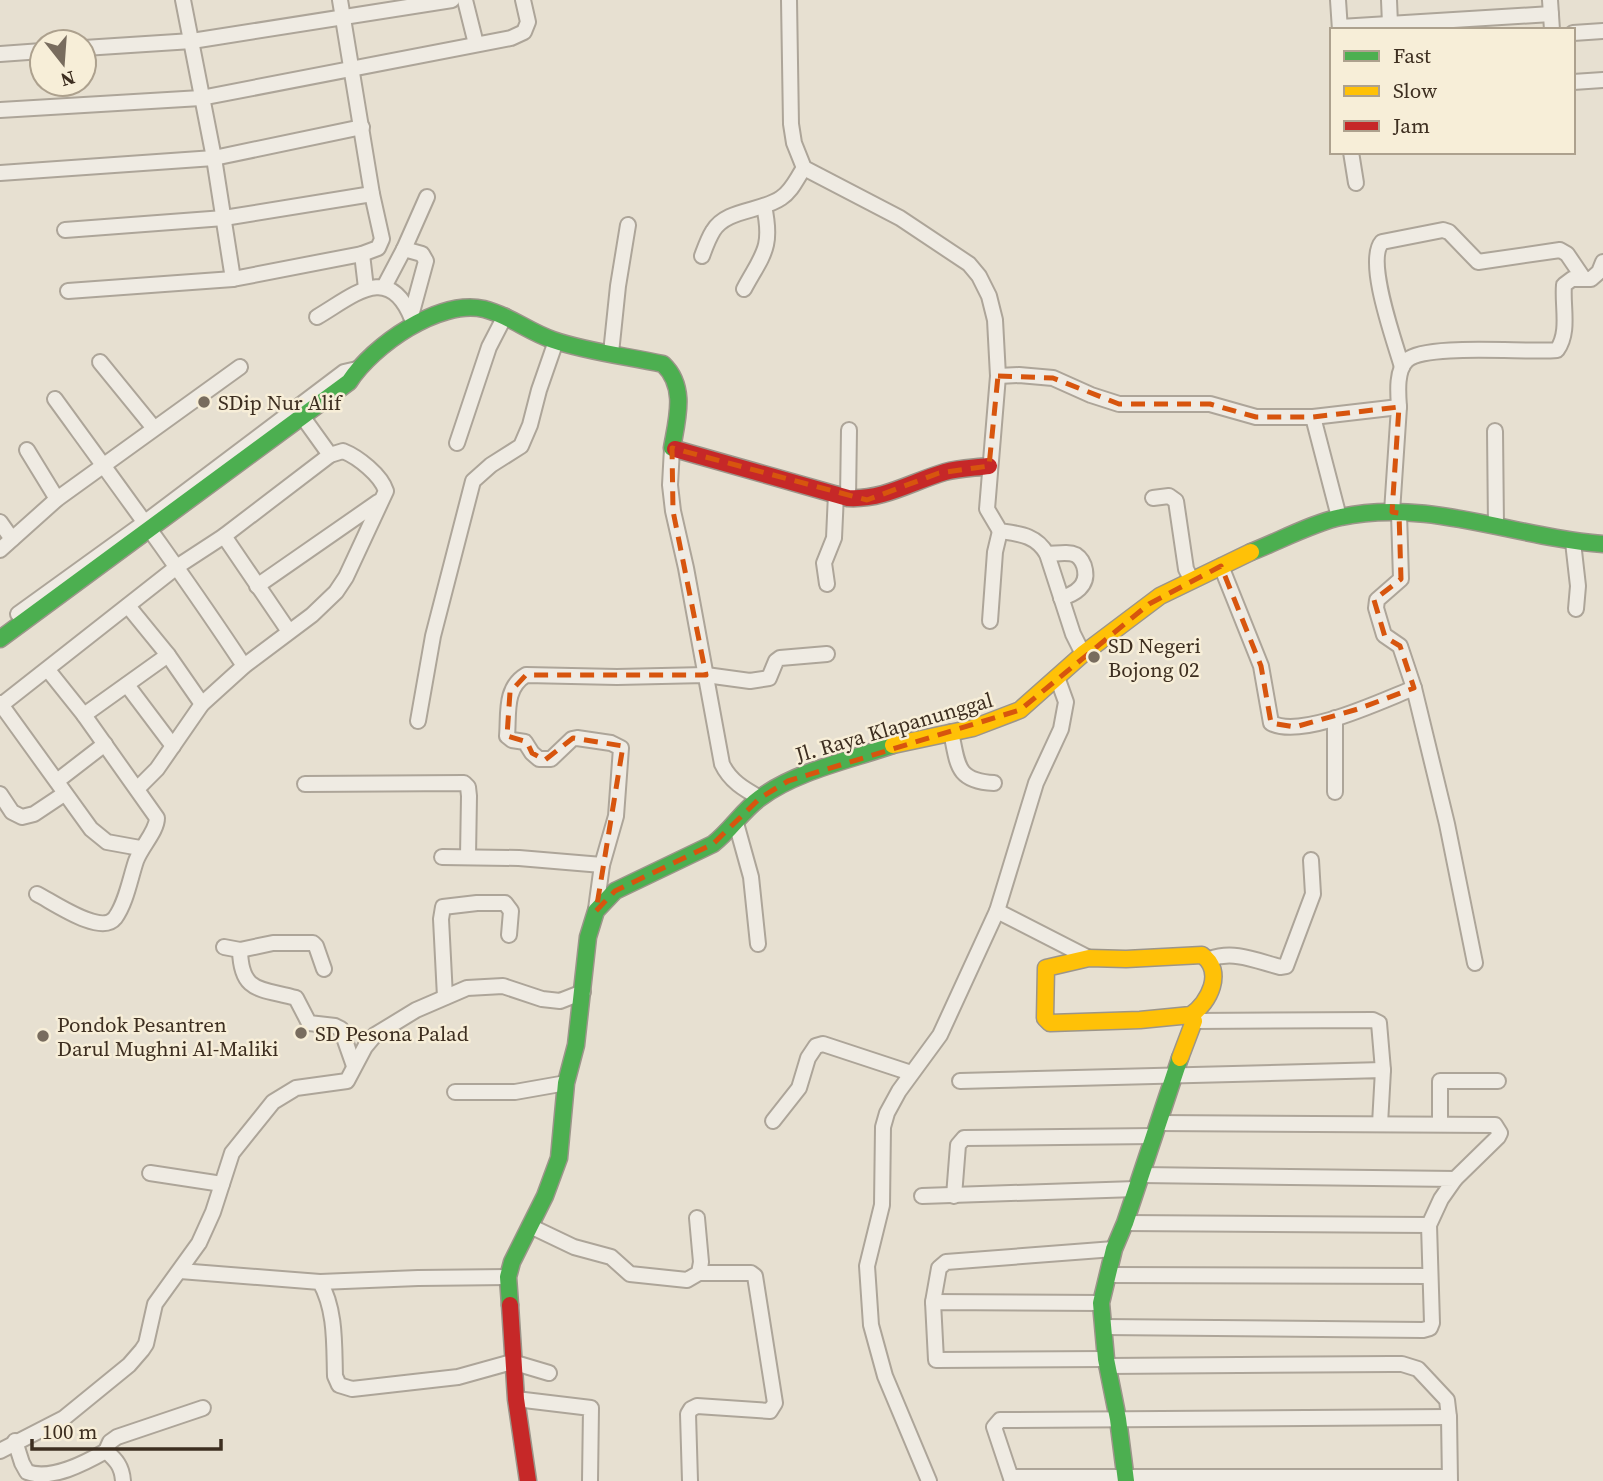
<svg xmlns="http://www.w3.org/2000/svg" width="1603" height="1481" font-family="'Source Serif 4',serif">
<rect width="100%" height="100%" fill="#e7e0d1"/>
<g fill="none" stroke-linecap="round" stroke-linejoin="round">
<!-- street casing -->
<g stroke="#ada599" stroke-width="18">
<g id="street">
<path d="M 183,0 L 214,158 L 233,279"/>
<path d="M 465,0 L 476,44"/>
<path d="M 789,0 L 791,124 L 794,143 L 804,168 L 900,218 L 969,264 L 979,276 L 989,296 L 995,320 L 998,376 L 987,509 L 1000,531 C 1020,534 1036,535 1047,554 L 1073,634 L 1083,654"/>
<path d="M 1338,0 L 1340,30"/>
<path d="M 1389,0 L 1390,24"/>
<path d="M 1550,0 L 1552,30"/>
<path d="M 1340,27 L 1551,14"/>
<path d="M 1573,33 L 1603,31"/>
<path d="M 84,48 L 192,41 L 452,0"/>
<path d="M 0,54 L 42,51"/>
<path d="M 1573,82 L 1603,80"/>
<path d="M 0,110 L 201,98 L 511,38 L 524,32 L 528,22 L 523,0"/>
<path d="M 1351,152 L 1356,183"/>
<path d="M 0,173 L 214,158 L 362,127"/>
<path d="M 65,230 L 224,218 L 372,194"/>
<path d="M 362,254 L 366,288"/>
<path d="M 702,256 C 705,248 708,239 713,231 C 726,209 761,212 781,198 C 792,191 797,178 804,168"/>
<path d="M 384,287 L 404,249"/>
<path d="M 744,289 C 763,254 773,248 764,206"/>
<path d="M 68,291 L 233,279 L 362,254 L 378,248 L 382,239 L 372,194 L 340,0"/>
<path d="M 411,316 L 426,261 L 422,254 L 404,249 L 427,197"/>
<path d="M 317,317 C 353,296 389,261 412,319"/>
<path d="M 611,353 L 618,286 L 628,225"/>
<path d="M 100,362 L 153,427"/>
<path d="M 1402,367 C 1395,342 1365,261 1382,242 L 1443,230 L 1449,232 L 1478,262 L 1560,250 L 1567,254 L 1584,279"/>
<path d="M 998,376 L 1019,375 L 1053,378 L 1091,395 L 1119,404 L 1210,404 L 1256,417 L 1313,417 L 1399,407 L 1392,512"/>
<path d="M 55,399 C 119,487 184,575 244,666"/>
<path d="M 1399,407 C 1398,393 1396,370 1407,360 C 1426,343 1529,353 1557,350 C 1570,332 1562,306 1564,285 L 1572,279 L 1591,279 L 1599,272 L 1603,262"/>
<path d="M 297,409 L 330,455"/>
<path d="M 1313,417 L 1339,517"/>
<path d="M 1495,431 L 1496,526"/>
<path d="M 457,443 L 489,347 L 505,316"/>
<path d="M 672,448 L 670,485 L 673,511 L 686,568 L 722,764 C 730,781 744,789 760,798"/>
<path d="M 27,450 L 57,499"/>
<path d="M 848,498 L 849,430"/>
<path d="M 1153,498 L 1169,496 L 1176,501 L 1186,569 L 1191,579"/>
<path d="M 1399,513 L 1401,579 L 1377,600 L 1376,608 L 1384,635 L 1400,646 L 1414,688 L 1447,824 L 1475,963"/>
<path d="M 0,522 L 12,539"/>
<path d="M 224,536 L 288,630"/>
<path d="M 1573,542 L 1578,586 L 1576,609"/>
<path d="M 0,550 L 57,499 L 240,367"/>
<path d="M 1047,554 C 1056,554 1068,551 1076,555 C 1082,559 1084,564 1085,570 C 1088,586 1075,594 1061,598"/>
<path d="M 1221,566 L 1261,666 L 1271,723 C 1302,739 1381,701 1414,688"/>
<path d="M 827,584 L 824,563 L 834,538 L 836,494"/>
<path d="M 257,586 L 378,502"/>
<path d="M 128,606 L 168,655 L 202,704"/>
<path d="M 18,614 L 144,523 L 344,372 L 357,369"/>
<path d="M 990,621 L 995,552 L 1000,531"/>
<path d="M 127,685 L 173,746"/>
<path d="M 0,703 L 91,829 L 107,842 L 140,848"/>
<path d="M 0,706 L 178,566 L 224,536 L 330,455 L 343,451 C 358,457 381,475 386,491 L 346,577 L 336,592 L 312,615 L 244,666 L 202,704 L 157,769 L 138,788"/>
<path d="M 84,715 L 168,655"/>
<path d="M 1335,718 L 1335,792"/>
<path d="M 418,721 L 433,636 L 473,481 L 491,465 L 521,446 L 530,425 L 539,390 L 556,341"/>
<path d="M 951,732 C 958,765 956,781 994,783"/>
<path d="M 57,781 L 105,744"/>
<path d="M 305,784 L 464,783 L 468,787 L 469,796 L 468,856"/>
<path d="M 0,794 L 12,812 L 22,817 L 34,814 L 64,794"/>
<path d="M 736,823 L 751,877 L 758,944"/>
<path d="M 442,857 L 519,858 L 602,865"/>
<path d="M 37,894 C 53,902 101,936 115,918 C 126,903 130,879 136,861 C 141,847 157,831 157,818 L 84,715 L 48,670"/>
<path d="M 596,909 L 602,865 L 616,816 L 621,748 L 611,743 L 577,738 L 572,739 L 551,759 L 539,759 L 532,753 L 525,742 L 512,740 L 507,736 C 509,714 504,688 526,675 L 617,677 L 706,675 L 750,681 L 769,678 L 776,661 L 780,658 L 827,654"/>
<path d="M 997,911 L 1089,958"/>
<path d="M 224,947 L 240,950 C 241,993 260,988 296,998 L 309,1023 L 335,1026 L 341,1029 L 354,1066"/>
<path d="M 240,950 L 273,943 L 313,943 L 316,946 L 324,969"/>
<path d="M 1210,959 C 1234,950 1257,961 1280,967 L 1286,966 L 1313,894 L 1311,860"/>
<path d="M 445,997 L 441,919 L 443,907 L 477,903 L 505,903 L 511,911 L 509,935"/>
<path d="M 1194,1021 L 1373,1020 L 1379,1023 L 1383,1070"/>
<path d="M 960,1081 L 1383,1070 L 1380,1124"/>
<path d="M 455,1092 L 515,1092 L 566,1083"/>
<path d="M 773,1121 L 799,1088 L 808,1058 L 816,1046 L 823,1044 L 911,1073"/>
<path d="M 1158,1123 L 1495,1125 L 1500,1133 L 1498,1137 L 1455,1179"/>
<path d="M 1440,1124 L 1440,1081 L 1498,1081"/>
<path d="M 150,1173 L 222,1184"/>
<path d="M 922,1196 L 1136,1189"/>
<path d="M 954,1196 L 958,1145 L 964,1138 L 1154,1136"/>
<path d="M 1125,1223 L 1429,1225"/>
<path d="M 530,1226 L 574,1247 L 611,1257 L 630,1274 L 687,1280 L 699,1273 L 701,1262 L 697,1218"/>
<path d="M 180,1271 L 320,1282 C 336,1310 334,1345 335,1376 L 339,1385 L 352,1389 L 458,1377 L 512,1362 L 549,1373"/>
<path d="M 1108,1275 L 1430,1276"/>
<path d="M 320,1282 L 418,1278 L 508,1277"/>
<path d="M 933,1302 L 939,1268 L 946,1262 L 1114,1249"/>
<path d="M 1101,1303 L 933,1302 L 936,1360 L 1106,1359"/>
<path d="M 1104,1327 L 1423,1330 L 1430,1328 L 1432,1323 L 1429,1225 L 1441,1199 L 1455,1179 L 1141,1175"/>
<path d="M 1107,1366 L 1391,1364 L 1402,1364 L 1418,1369 L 1447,1400 L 1449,1417 L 1450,1481"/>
<path d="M 516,1399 L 591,1408 L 590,1481"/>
<path d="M 15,1441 L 22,1463 L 27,1472 C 51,1481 85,1463 106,1451 C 116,1460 122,1466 123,1481"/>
<path d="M 0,1451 L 64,1418 L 129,1365 L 142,1350 L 146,1344 L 155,1304 L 199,1243 L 213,1212 L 232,1153 L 273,1102 L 296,1088 L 347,1081 L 365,1047 L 375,1035 L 416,1010 L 467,988 L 503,986 L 542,999 L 560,1001 L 583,992"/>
<path d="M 106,1451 L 110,1442 L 117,1437 L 203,1408"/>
<path d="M 1011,1477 L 1449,1477"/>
<path d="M 690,1481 L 688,1414 L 691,1409 L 697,1406 L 770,1411 L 775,1403 L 755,1276 L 751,1273 L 699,1273"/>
<path d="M 929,1481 L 885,1376 L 871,1325 L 867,1266 L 882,1205 L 883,1127 L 887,1113 L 899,1091 L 940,1035 L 997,911 L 1036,783 L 1061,729 L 1066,702 L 1057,677"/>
<path d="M 1012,1481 L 994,1427 L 1000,1420 L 1449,1417"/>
</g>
</g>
<!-- fast casing -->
<g stroke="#9c958a" stroke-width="19">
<g id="fast">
<path d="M 1251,552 C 1277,542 1315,522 1341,517 C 1428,498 1517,538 1603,544"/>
<path d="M 0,639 L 349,382 C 373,345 439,299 484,309 C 509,315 529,332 553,340 C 588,352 626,356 663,364 C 687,387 677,419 672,448 L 675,449"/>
<path d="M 510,1305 L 508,1277 L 512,1262 L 545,1196 L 559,1158 L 566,1083 L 576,1045 L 588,937 L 596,911 L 615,891 L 713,844 C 731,830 742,811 760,798 C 796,771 850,760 893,745"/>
<path d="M 1126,1481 L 1118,1419 L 1106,1359 L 1101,1303 L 1114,1249 L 1125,1223 L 1180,1058"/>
</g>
</g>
<!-- slow casing -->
<g stroke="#9c958a" stroke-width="19">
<g id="slow">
<path d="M 893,745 L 973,728 L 1020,710 L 1083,654 L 1160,596 L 1251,552"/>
<path d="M 1180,1058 L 1194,1021 L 1191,1015 L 1140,1020 L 1050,1023 L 1045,1018 L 1046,968 L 1089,958 L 1126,959 L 1202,955 C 1225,971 1209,1003 1191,1015"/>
</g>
</g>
<!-- jam casing -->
<g stroke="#9c958a" stroke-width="19">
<g id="jam">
<path d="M 675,449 L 848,498 C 884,500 911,482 945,472 C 959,468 974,468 989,466"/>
<path d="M 510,1305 L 516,1399 L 528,1481"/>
</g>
</g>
<!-- street -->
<use href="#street" stroke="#efebe3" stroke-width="14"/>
<!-- fast -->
<use href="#fast" stroke="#4caf50" stroke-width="16"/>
<!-- slow -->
<use href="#slow" stroke="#ffc107" stroke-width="16"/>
<!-- jam -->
<use href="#jam" stroke="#c62828" stroke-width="16"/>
</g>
<!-- marked area -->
<path fill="none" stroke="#d7550e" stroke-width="5" stroke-dasharray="14 9" stroke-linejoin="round" d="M 998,376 L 1053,378 L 1119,404 L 1210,404 L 1256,417 L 1313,417 L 1399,407 L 1392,512 L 1399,513 L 1401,579 L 1374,600 L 1385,637 L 1400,646 L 1414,688 L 1358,709 L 1295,727 L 1271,723 L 1261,666 L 1221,566 L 1149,604 L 1020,710 L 788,781 L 760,798 L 713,844 L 615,891 L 596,911 L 623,746 L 573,738 L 545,760 L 532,753 L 527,742 L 507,736 L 510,692 L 526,675 L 706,675 L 673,511 L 672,448 L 867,500 L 939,473 L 989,466 Z"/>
<!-- markers -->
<g fill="#786c5e" stroke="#f7eed8" stroke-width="2.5">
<circle cx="204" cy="402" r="7"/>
<circle cx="1094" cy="657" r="7"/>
<circle cx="301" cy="1033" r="7"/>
<circle cx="43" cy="1036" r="7"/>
</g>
<g text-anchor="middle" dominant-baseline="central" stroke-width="5" stroke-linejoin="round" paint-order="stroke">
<!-- poi labels -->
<g font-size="21" fill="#3d2e20" stroke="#f7eed8" text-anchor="start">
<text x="218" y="402">SDip Nur Alif</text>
<text x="1108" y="645">SD Negeri<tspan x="1108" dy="24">Bojong 02</tspan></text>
<text x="57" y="1024">Pondok Pesantren<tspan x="57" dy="24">Darul Mughni Al-Maliki</tspan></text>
<text x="315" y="1033">SD Pesona Palad</text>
</g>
<!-- street labels -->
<g font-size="21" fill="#3d2e20" stroke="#f7eed8">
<text transform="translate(894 727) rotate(-16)">Jl. Raya Klapanunggal</text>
</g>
</g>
<!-- legend -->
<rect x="1330" y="28" width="245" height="126" fill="#f7eed8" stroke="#ada18e" stroke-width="2"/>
<rect x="1344" y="51" width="35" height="10" fill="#4caf50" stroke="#ada18e" stroke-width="2"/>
<text x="1393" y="63" font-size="21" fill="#3d2e20">Fast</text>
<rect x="1344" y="86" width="35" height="10" fill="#ffc107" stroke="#ada18e" stroke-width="2"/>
<text x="1393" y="98" font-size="21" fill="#3d2e20">Slow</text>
<rect x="1344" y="121" width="35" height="10" fill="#c62828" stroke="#ada18e" stroke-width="2"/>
<text x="1393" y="133" font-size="21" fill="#3d2e20">Jam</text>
<!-- north arrow -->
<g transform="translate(63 63) rotate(163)"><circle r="33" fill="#f7eed8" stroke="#ada18e" stroke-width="2"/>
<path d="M0-5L12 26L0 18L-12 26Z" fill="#786c5e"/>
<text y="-10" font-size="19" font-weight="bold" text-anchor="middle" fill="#3d2e20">N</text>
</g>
<!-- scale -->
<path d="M32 1439v10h189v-10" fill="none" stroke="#3d2e20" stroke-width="3.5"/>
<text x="42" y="1439" font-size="21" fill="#3d2e20" stroke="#f7eed8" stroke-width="5" paint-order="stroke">100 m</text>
</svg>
